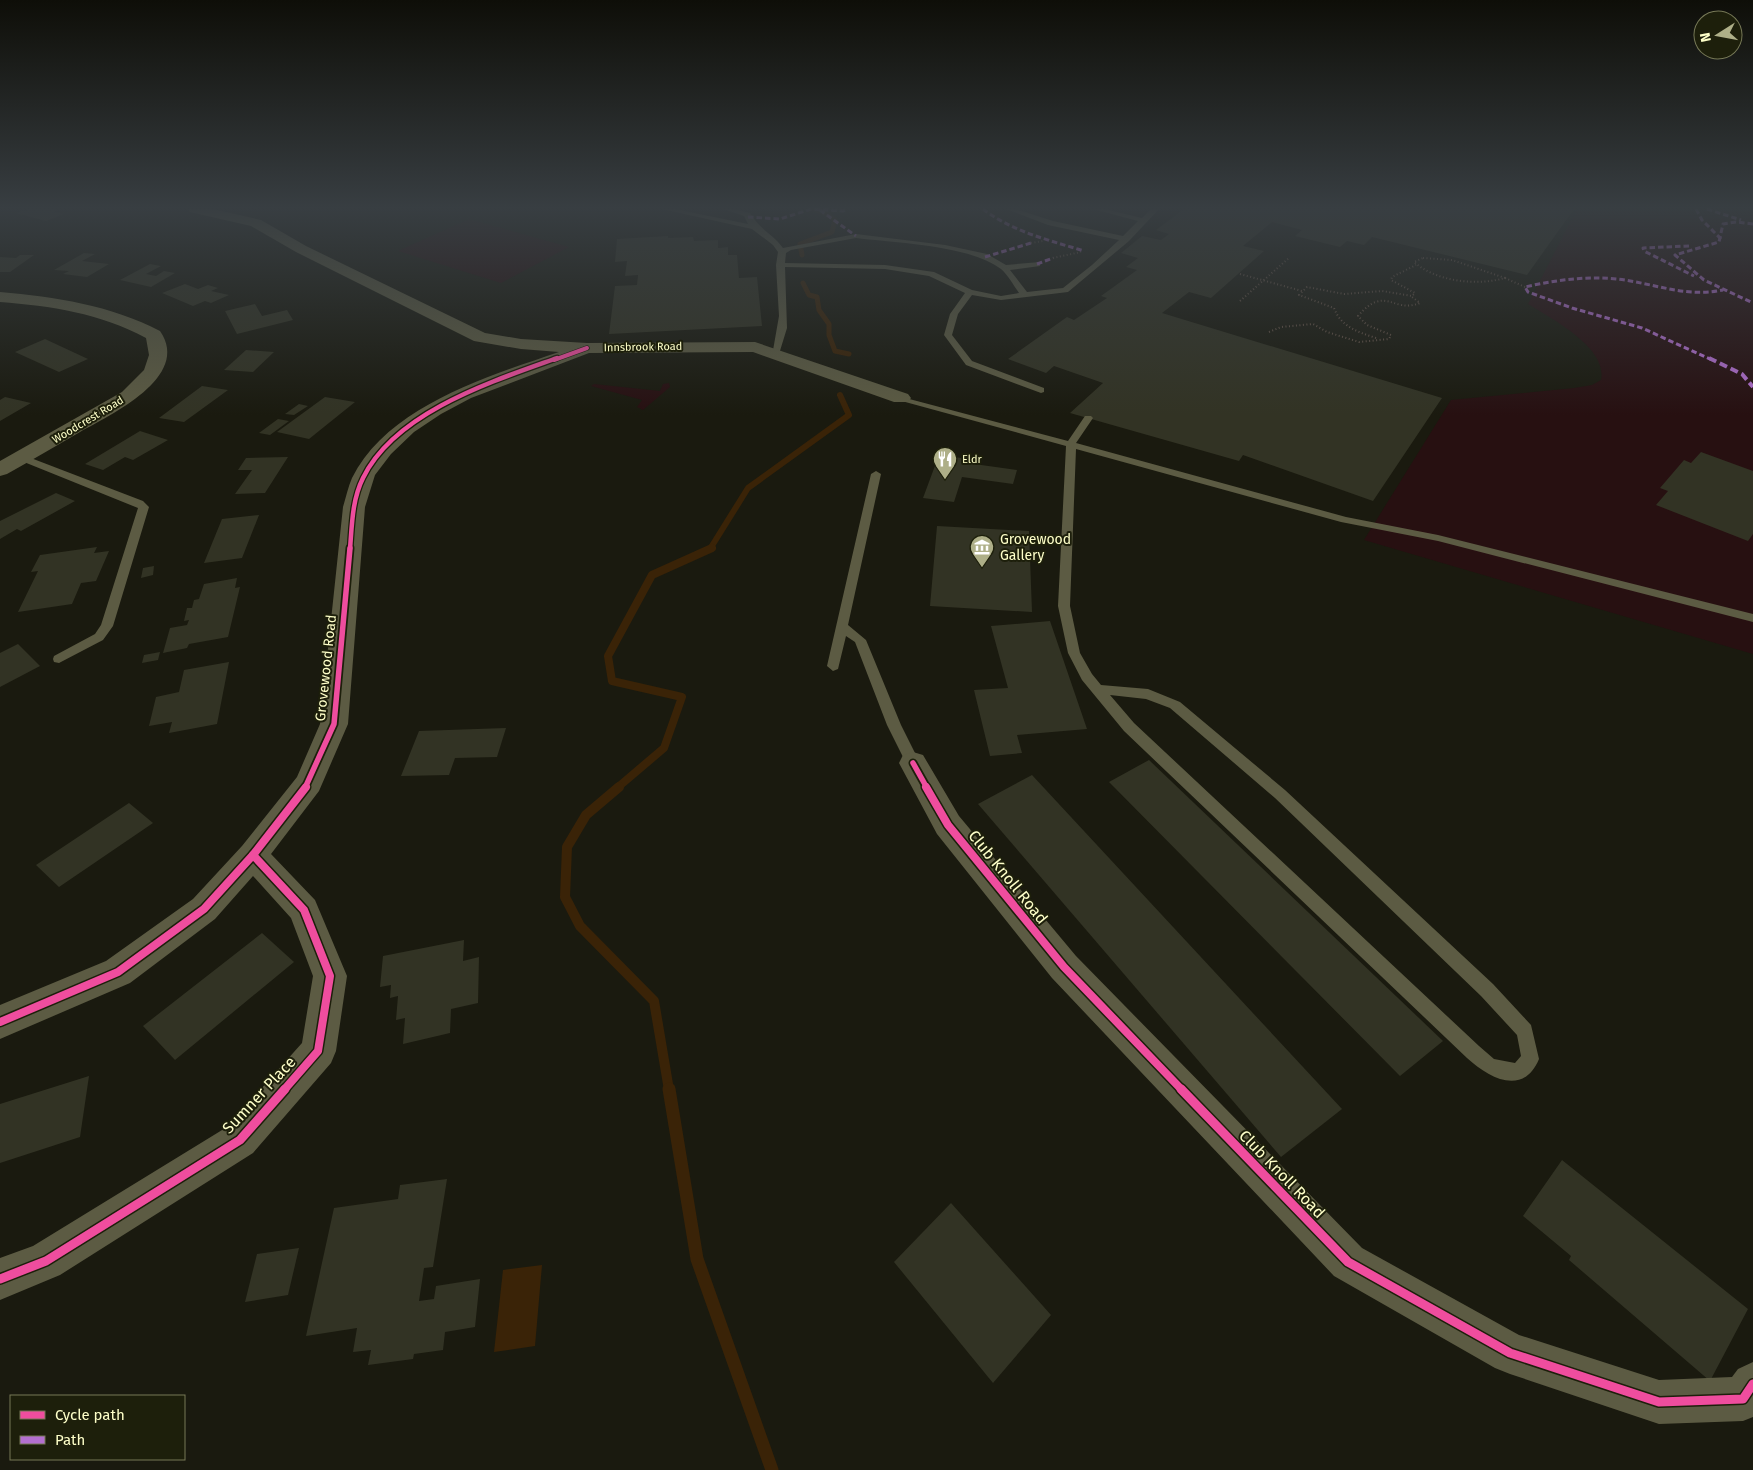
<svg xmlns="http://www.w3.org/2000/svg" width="1753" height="1470" font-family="'Fira Sans',sans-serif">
<rect width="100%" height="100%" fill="#1a1a0f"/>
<!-- green -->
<g fill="#271011">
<path d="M 1577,209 L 1753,209 L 1753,654 L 1364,540 L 1451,400 L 1574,388 L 1592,385 L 1601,380 C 1608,348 1552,319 1528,304 Z"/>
<path d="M 469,219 L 569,247 L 501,283 L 398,251 Z"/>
<path d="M 669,383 L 670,387 L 643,410 L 637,407 L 642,400 L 591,386 L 594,384 L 660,391 L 663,384 Z"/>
</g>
<!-- water -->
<path fill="#3a2307" d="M 542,1265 L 535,1346 L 494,1352 L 503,1270 Z"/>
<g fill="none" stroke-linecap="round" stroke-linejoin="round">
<!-- stream-far4 -->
<g stroke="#3a2307" stroke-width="5">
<path d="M 802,255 L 800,244 L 832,232 L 835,220 L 829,215 L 813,209"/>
<path d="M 803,283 L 809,295 L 817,297 L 819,310 L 829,324 L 829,335 L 835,351 L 849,354"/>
</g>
<!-- stream-far3 -->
<path stroke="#3a2307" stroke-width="6" d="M 710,549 L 748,488 L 849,415 L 840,395"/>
<!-- stream-far2 -->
<path stroke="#3a2307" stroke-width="8" d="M 617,788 L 664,748 L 682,697 L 612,681 L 608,656 L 652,575 L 712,548"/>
<!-- stream-far1 -->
<path stroke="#3a2307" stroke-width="10" d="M 619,787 L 586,815 L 567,847 L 565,897 L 580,926 L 654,1001 L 669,1090"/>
<!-- stream -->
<path stroke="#3a2307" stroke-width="13" d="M 669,1089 L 697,1259 L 772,1470"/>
</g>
<!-- building -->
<g fill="#323324">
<path d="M 28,209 L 54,209 L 59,210 L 54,212 L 64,214 L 46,221 L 16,213 Z"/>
<path d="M 1184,209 L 1574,209 L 1527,275 L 1372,237 L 1364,245 L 1347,241 L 1340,247 L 1295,236 L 1302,230 L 1272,222 L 1243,246 L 1264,251 L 1211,298 L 1189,292 L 1162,313 L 1442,398 L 1373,501 L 1243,455 L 1239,461 L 1070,413 L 1103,383 L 1054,366 L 1046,373 L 1008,359 L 1067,317 L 1074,320 L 1107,298 L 1101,296 L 1137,270 L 1126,267 L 1138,258 L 1121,253 L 1142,236 L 1161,240 L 1169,234 L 1156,230 Z"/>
<path d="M 668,236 L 668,238 L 693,237 L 694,241 L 718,240 L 718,248 L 728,247 L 728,255 L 737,255 L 739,278 L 757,277 L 762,326 L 609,334 L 615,286 L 637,285 L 638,275 L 625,276 L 627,261 L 615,262 L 617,239 Z"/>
<path d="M 84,253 L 95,254 L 82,261 L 109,264 L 87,277 L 63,274 L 69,271 L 54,270 Z"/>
<path d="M 20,255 L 34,255 L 10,272 L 0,272 L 0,257 L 16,258 Z"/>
<path d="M 150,264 L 161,266 L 146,274 L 156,276 L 164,271 L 175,273 L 151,287 L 120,280 Z"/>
<path d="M 185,284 L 198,289 L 208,285 L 218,288 L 211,291 L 229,295 L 211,303 L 205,301 L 193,306 L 162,293 Z"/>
<path d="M 255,304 L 262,316 L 287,310 L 293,320 L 237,334 L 225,311 Z"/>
<path d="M 45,339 L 88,359 L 59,372 L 15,352 Z"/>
<path d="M 246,350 L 274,352 L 253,372 L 224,370 Z"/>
<path d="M 202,386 L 228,390 L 184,422 L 159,418 Z"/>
<path d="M 5,397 L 31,403 L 0,421 L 0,400 Z"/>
<path d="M 325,397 L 355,402 L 309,439 L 277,432 Z"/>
<path d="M 299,404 L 308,406 L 294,415 L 285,414 Z"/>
<path d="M 278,419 L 289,421 L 270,435 L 259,433 Z"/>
<path d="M 140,431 L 168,440 L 133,460 L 125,457 L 103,470 L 85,464 Z"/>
<path d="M 1701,452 L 1753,471 L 1753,534 L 1748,541 L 1656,505 L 1668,491 L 1660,488 L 1684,460 L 1691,463 Z"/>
<path d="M 939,455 L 969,459 L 967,463 L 1017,470 L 1013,484 L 962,477 L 954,502 L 923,498 Z"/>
<path d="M 288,457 L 265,493 L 235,494 L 252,470 L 238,470 L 246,458 Z"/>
<path d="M 56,493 L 75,501 L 21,531 L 17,529 L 0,539 L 0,521 Z"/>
<path d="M 259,515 L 242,558 L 204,563 L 222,519 Z"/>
<path d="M 937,526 L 1029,531 L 1032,612 L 930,606 Z"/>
<path d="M 97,547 L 94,553 L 109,551 L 96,581 L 81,583 L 72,604 L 18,612 L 38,571 L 31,572 L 40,555 Z"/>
<path d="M 154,566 L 153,575 L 141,578 L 143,568 Z"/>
<path d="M 237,578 L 235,588 L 240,587 L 228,637 L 189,644 L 187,648 L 163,653 L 170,628 L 187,625 L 189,620 L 184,621 L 187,608 L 192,608 L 194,600 L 199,599 L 204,584 Z"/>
<path d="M 1050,621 L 1087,729 L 1017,735 L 1022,753 L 990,756 L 974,690 L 1008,688 L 991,626 Z"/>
<path d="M 18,644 L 40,666 L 0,687 L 0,653 Z"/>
<path d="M 160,652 L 158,660 L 142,663 L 144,655 Z"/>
<path d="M 229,662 L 217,724 L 169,733 L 172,722 L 149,726 L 156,697 L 179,692 L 184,670 Z"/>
<path d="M 506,728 L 497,757 L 455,758 L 449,775 L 401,776 L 419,731 Z"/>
<path d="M 1149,760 L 1443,1041 L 1400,1076 L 1109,782 Z"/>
<path d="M 1032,775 L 1342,1109 L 1281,1157 L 978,804 Z"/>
<path d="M 129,803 L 153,823 L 59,887 L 36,865 Z"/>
<path d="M 262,933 L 294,962 L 175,1060 L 143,1026 Z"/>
<path d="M 464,940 L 463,961 L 479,957 L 478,1003 L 451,1009 L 450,1033 L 403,1044 L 405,1018 L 396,1020 L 398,996 L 390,998 L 391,985 L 380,987 L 383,956 Z"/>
<path d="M 89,1076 L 80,1137 L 0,1163 L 0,1104 Z"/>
<path d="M 1562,1160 L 1748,1309 L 1710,1381 L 1569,1260 L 1571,1256 L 1523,1216 Z"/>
<path d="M 447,1179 L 433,1267 L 424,1268 L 419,1301 L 434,1299 L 436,1286 L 480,1279 L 475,1327 L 445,1332 L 443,1350 L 414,1354 L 413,1359 L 368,1365 L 371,1350 L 353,1352 L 357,1328 L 306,1336 L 334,1208 L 398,1199 L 400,1185 Z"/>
<path d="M 951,1203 L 1051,1315 L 993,1383 L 894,1262 Z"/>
<path d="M 299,1248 L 288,1295 L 245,1302 L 257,1254 Z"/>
</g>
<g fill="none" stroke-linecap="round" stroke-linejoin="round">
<!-- path -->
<g stroke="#69574b" stroke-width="2" stroke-dasharray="1 2.5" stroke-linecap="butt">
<path d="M 1031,243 L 1043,241"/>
<path d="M 1053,258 L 1081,252"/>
<path d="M 1423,258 L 1452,260 L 1505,278 C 1477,286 1437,282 1414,262 Z"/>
<path d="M 1240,274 L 1302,291"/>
<path d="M 1505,278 L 1525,287"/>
<path d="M 1505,278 L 1507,277"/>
<path d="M 1240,301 L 1290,257"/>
<path d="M 1269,332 L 1281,327 L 1313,324 L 1327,332 L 1359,342 L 1389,339 L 1391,335 L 1367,325 L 1358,316 C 1386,284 1392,314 1420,303 L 1412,297"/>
<path d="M 1376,338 C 1358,332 1341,327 1334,308 L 1299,295 L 1307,287 L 1344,294 L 1382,291 L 1412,296 L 1415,293 L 1391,280 L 1392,277 L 1416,265"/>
</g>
<!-- service -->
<g fill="#5c5b43" fill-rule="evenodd">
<path d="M 662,209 L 675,209 L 748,224 L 744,216 L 723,209 L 734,209 L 750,213 C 760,230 773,234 783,248 L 856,234 L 945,245 L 987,254 L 1006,265 L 1040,262 L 1040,266 L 1010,270 L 1027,292 L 1063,288 L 1092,265 L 1119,240 L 1048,225 L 1006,209 L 1015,209 L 1053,221 L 1123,236 L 1138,221 L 1093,209 L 1104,209 L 1142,218 L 1151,209 L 1159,209 L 1129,241 L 1068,292 L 1001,300 L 972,295 L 958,314 L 952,335 L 972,361 L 1044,388 L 1044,392 L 1041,393 L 966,365 L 944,335 L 950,314 L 965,293 L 929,276 L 885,269 L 785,267 L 787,328 L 779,354 L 772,356 L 779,316 L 776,265 L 778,252 L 773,245 L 752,229 ZM 856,238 C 896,243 969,245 1001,269 C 1008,275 1014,286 1019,293 L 1001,296 L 972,290 L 934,272 L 885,265 L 785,263 L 786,253 L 791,250 Z"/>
<path d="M 898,396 L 1068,441 L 1085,416 L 1091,416 L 1093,418 L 1076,443 L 1346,517 L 1438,535 L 1753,614 L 1753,622 L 1438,541 L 1341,522 L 1076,449 L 1070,606 L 1080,653 L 1092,674 L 1101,685 L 1148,689 L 1180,702 L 1285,790 L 1493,984 L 1531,1025 L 1539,1059 C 1523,1097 1489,1078 1467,1058 L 1124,731 L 1082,680 L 1068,653 L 1058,606 L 1066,446 L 898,400 ZM 1110,695 L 1146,699 L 1170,708 L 1275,798 L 1481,996 L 1517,1035 L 1521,1056 L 1515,1063 L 1494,1059 L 1479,1046 L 1134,723 Z"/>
<path d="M 23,455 L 143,501 L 149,507 L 113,626 L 103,640 L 59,663 L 54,662 L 53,659 L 54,656 L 95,634 L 101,625 L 138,508 L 19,460 L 18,458 Z"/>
<path d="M 876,471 L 881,474 L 848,625 L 866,640 L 901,725 L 920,763 L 918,767 L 908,767 L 887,725 L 855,642 L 846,636 L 838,669 L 833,671 L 827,666 L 871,474 Z"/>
</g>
<!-- minor -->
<g fill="#5c5b43" fill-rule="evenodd">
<path d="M 188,209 L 213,209 L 261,220 L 306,246 L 485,333 L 521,339 L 587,343 L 755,342 L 908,394 L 911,398 L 908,402 L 894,402 L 753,352 L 589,353 L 471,398 L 441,414 L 414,432 L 391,454 L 375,475 L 365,507 L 348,724 L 319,791 L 271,854 L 315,900 L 347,976 L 336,1051 L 331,1063 L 253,1153 L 60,1275 L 0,1300 L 0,1258 L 33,1246 L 227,1127 L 302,1043 L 313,976 L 291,918 L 253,876 L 215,919 L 130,983 L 0,1039 L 0,1005 L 106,961 L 193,899 L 242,846 L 297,777 L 320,724 L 343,507 C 346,497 348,487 352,478 C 388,406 489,376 559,352 L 521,349 L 474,341 L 296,252 L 251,226 L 190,212 Z"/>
<path d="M 0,292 C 56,297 110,305 160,331 C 192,377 110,415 80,432 C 56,446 32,460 7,474 L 0,476 L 0,461 L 122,392 L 144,370 L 149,355 L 146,338 C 100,313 51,306 0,302 Z"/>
<path d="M 913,752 L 923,755 L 959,816 L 1076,956 L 1362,1248 L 1519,1335 L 1659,1380 L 1732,1377 L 1738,1369 L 1753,1362 L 1753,1417 L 1743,1421 L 1659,1424 L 1510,1374 L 1495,1368 L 1334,1276 L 1052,978 L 937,834 L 899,763 L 903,755 Z"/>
</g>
<!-- quiet-far1 -->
<g stroke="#b36fd0" stroke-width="3" stroke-dasharray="5.5 3" stroke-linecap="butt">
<path d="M 983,209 C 1013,232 1049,240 1084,251"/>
<path d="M 1696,209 L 1702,220 L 1721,239"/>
<path d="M 1707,209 L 1741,220"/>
<path d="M 820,210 L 856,236"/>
<path d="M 748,217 L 780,219 L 811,209 L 843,211 L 848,209"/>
<path d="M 1753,224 L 1736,222 L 1723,224 L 1719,242 L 1675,255 L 1704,280 L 1753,303"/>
<path d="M 1689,246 L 1643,248 L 1644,251 L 1694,276"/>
<path d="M 985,257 L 1031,243"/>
<path d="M 1037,264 L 1053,258"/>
<path d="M 1712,360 L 1642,328 L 1572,308 L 1528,292 L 1525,287 C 1555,280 1586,276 1617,279 C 1653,283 1686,298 1723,290"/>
</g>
<!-- quiet -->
<path stroke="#b36fd0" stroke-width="4" stroke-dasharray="8 4" stroke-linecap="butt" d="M 1709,358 L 1742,374 L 1753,387"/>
<!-- cycleway-far4 casing -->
<g stroke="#1d1f0b" stroke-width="5.5">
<path id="cycleway-far4" d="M 554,360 L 587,348"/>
</g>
<!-- cycleway-far3 casing -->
<g stroke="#1d1f0b" stroke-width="7">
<path id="cycleway-far3" d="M 350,549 C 352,525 352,500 363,478 C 395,412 493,381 557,358"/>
</g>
<!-- cycleway-far2 casing -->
<g stroke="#1d1f0b" stroke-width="9">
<g id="cycleway-far2">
<path d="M 913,763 L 927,788"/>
<path d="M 305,788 L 334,724 L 350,548"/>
</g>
</g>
<!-- cycleway-far1 casing -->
<g stroke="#1d1f0b" stroke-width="11">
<g id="cycleway-far1">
<path d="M 926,787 L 948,825 L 1064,967 L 1182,1090"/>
<path d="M 253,855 L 304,910 L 330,976 L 318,1051 L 284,1090"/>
<path d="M 0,1022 L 118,972 L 204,909 L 253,855 L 306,787"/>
</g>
</g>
<!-- cycleway casing -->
<g stroke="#1d1f0b" stroke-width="12">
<g id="cycleway">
<path d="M 1181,1089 L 1348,1262 L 1510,1353 L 1659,1402 L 1743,1399 L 1753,1384"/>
<path d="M 0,1279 L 46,1261 L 240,1140 L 285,1089"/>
</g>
</g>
<!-- cycleway-far4 -->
<use href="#cycleway-far4" stroke="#ef4d9e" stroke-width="4"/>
<!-- cycleway-far3 -->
<use href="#cycleway-far3" stroke="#ef4d9e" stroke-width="4.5"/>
<!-- cycleway-far2 -->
<use href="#cycleway-far2" stroke="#ef4d9e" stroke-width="5.5"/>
<!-- cycleway-far1 -->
<use href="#cycleway-far1" stroke="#ef4d9e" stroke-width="8"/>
<!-- cycleway -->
<use href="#cycleway" stroke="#ef4d9e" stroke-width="9"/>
</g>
<!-- sky -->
<linearGradient id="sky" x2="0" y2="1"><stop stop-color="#0e0e08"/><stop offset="0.5" stop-color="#383e42"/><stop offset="1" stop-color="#383e42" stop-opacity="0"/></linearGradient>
<rect width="1753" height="415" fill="url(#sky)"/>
<!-- icons -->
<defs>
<g id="restaurant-pin" transform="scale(1.25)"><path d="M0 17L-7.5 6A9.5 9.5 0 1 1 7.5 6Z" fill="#aeaf88" stroke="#1d1f0b"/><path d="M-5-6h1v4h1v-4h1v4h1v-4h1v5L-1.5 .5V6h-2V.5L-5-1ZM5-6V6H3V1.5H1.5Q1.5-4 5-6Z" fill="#fff"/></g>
<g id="museum-pin" transform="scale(1.25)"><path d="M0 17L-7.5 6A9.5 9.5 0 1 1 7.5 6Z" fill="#aeaf88" stroke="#1d1f0b"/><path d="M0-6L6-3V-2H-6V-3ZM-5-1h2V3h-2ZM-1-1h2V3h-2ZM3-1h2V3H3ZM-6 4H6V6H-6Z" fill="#fff"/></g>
</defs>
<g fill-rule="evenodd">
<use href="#restaurant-pin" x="945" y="459"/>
<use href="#museum-pin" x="982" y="547"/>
</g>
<g text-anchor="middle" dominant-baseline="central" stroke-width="4" stroke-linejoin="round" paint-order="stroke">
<!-- far-street labels -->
<g font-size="11" fill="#feffc9" stroke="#1d1f0b">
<text transform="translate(643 347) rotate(-1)">Innsbrook Road</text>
<text transform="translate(88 420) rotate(-31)">Woodcrest Road</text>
</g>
<!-- far-poi labels -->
<g font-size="11" fill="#feffc9" stroke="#1d1f0b" text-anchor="start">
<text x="962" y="459">Eldr</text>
</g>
<!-- poi labels -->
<g font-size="14" fill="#feffc9" stroke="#1d1f0b" text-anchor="start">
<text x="1000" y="539">Grovewood<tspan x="1000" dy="16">Gallery</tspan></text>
</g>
<!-- street labels -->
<g font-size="14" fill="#feffc9" stroke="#1d1f0b">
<text transform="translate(326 668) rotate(-84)">Grovewood Road</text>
</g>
<!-- near-street labels -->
<g font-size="16" fill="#feffc9" stroke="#1d1f0b">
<text transform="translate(1008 877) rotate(51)">Club Knoll Road</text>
<text transform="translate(259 1095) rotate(-47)">Sumner Place</text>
<text transform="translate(1282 1174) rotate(46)">Club Knoll Road</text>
</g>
</g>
<!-- legend -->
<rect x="10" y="1395" width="175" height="65" fill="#1d1f0b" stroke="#777957"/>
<rect x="20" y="1411" width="25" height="8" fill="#ef4d9e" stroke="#777957"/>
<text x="55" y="1420" font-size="15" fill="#feffc9">Cycle path</text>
<rect x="20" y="1436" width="25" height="8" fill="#b36fd0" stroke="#777957"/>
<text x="55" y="1445" font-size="15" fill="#feffc9">Path</text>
<!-- north arrow -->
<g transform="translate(1718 35) rotate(259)"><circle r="24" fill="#1d1f0b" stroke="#777957"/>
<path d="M0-4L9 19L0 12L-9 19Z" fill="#aeaf88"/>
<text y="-8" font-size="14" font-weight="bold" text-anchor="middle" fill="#feffc9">N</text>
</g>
</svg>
